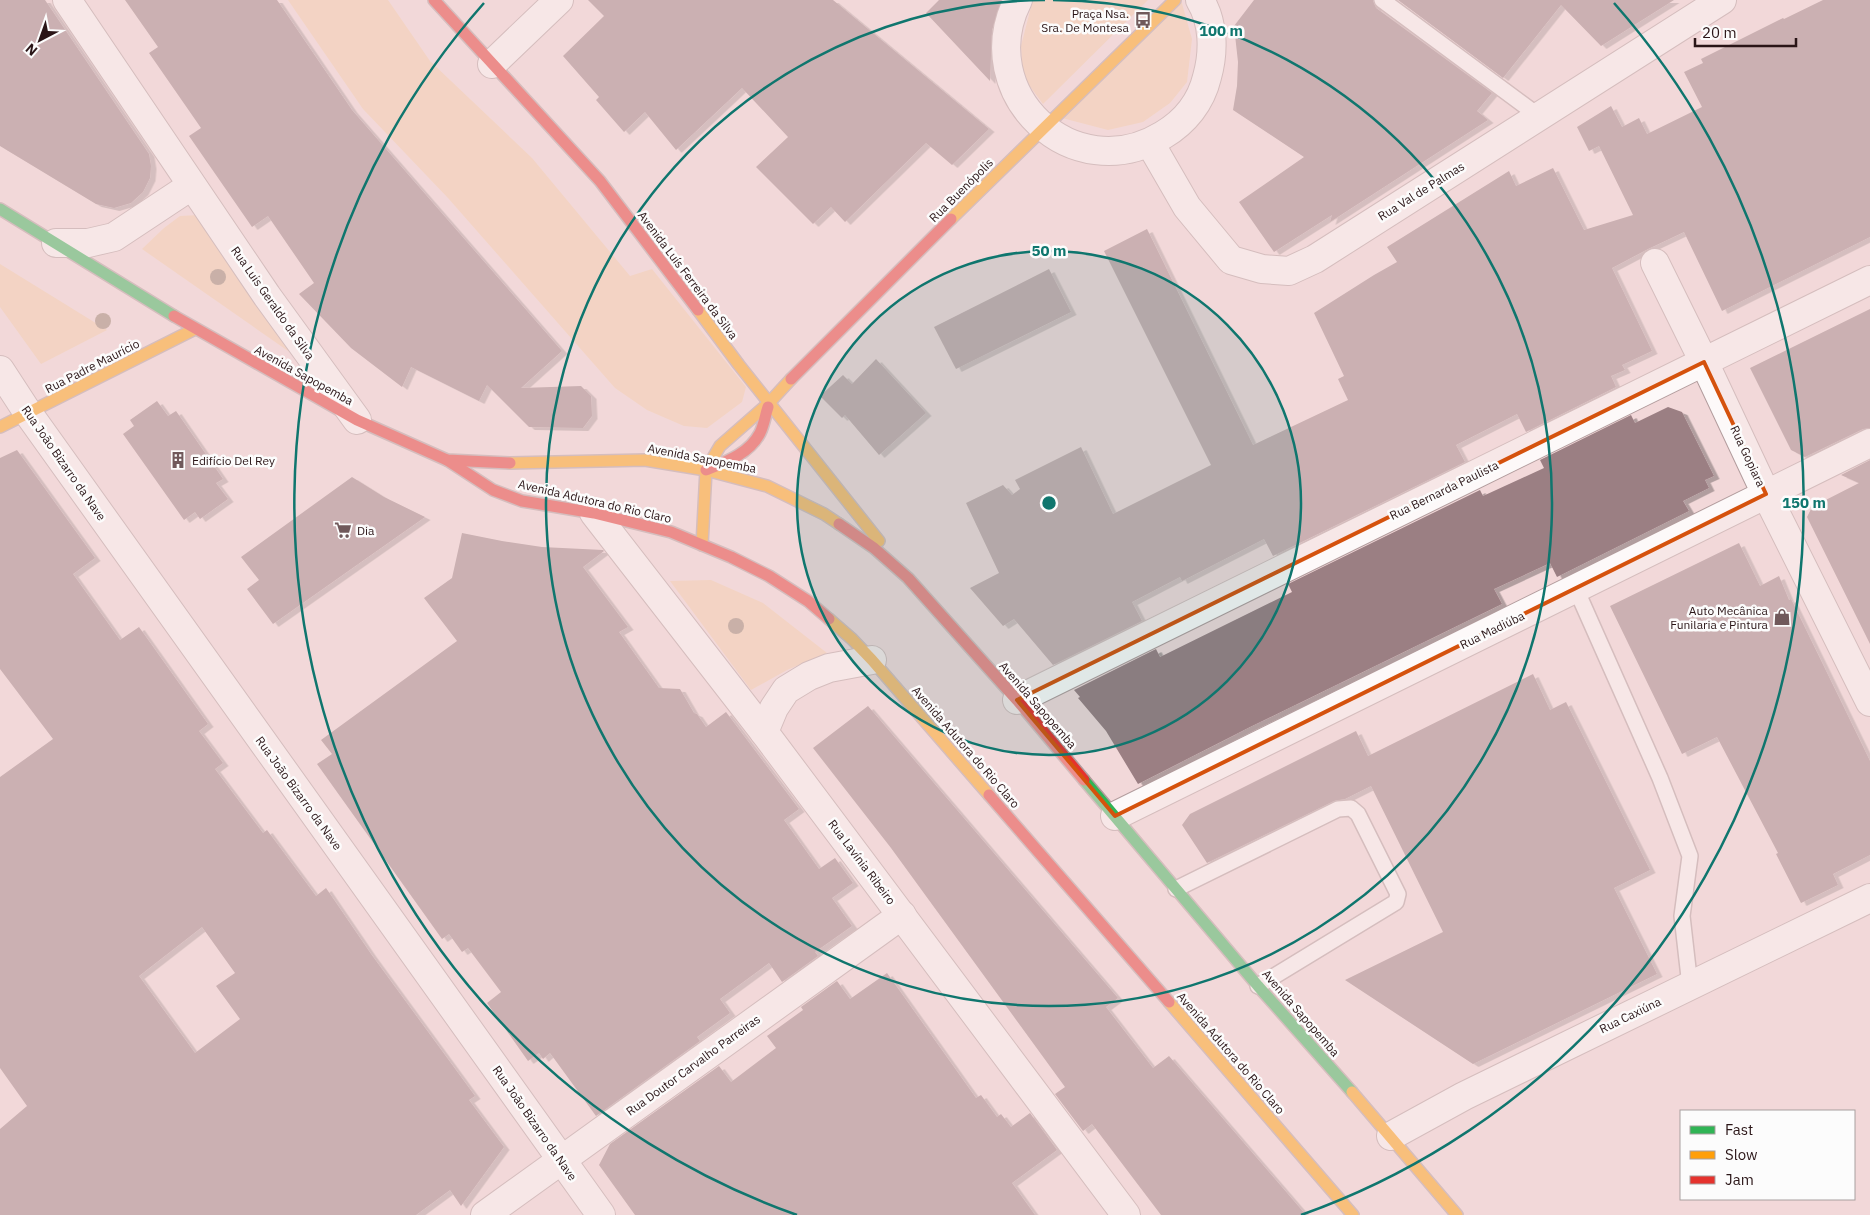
<svg xmlns="http://www.w3.org/2000/svg" width="1870" height="1215" font-family="'IBM Plex Sans',sans-serif">
<defs>
<filter id="shadow"><feDropShadow dx="5.5" dy="3" stdDeviation="0" flood-color="#0004"/></filter>
</defs>
<rect width="100%" height="100%" fill="#f2d8d9"/>
<!-- green -->
<g fill="#f3cdaa">
<path d="M 288,0 L 388,0 L 430,61 L 532,158 L 630,276 L 652,269 L 746,387 L 742,402 L 707,428 L 684,426 L 647,410 L 615,388 L 448,198 L 363,109 Z"/>
<path d="M 1034,0 L 1148,0 L 1043,104 L 1023,77 L 1021,46 L 1032,3 Z"/>
<path d="M 1181,0 L 1192,39 L 1187,82 L 1170,103 L 1143,122 L 1108,130 L 1062,118 Z"/>
<path d="M 199,215 L 291,353 L 142,249 L 164,228 L 180,216 Z"/>
<path d="M 0,264 L 107,330 L 41,364 L 0,307 Z"/>
<path d="M 711,580 L 763,603 L 827,653 L 787,670 L 751,690 L 670,581 Z"/>
</g>
<!-- building -->
<g fill="#9b7f83" fill-rule="evenodd" filter="url(#shadow)">
<path d="M 0,0 L 45,0 L 149,154 L 151,166 L 150,178 L 143,192 L 131,203 L 114,208 L 96,204 L 0,146 Z"/>
<path d="M 125,0 L 277,0 L 352,110 L 562,351 L 521,388 L 581,386 L 591,396 L 592,416 L 583,428 L 529,427 L 487,385 L 479,401 L 411,367 L 402,387 L 351,348 L 299,294 L 314,283 L 268,216 L 252,227 L 189,136 L 201,128 L 149,53 L 158,47 Z"/>
<path d="M 588,0 L 833,0 L 989,129 L 952,165 L 926,143 L 845,222 L 831,207 L 813,224 L 756,167 L 788,137 L 742,88 L 676,150 L 645,112 L 624,132 L 596,100 L 599,97 L 563,56 L 604,16 Z"/>
<path d="M 939,0 L 1002,0 L 992,30 L 990,81 L 926,13 Z"/>
<path d="M 1254,0 L 1373,0 L 1376,8 L 1492,93 L 1477,111 L 1488,120 L 1330,222 L 1332,215 L 1274,252 L 1239,202 L 1304,157 L 1233,110 L 1237,86 L 1238,62 L 1234,26 Z"/>
<path d="M 1398,0 L 1674,0 L 1601,46 L 1561,5 L 1503,78 Z"/>
<path d="M 1823,0 L 1870,0 L 1870,237 L 1722,311 L 1684,232 L 1648,249 L 1612,268 L 1652,351 L 1622,365 L 1625,370 L 1611,376 L 1616,387 L 1526,432 L 1517,414 L 1456,445 L 1465,462 L 1273,556 L 1264,539 L 1182,581 L 1180,577 L 1132,602 L 1142,621 L 1053,665 L 1014,619 L 1003,626 L 970,588 L 999,573 L 966,503 L 1003,485 L 1012,495 L 1020,489 L 1015,480 L 1081,447 L 1113,514 L 1211,465 L 1104,251 L 1147,229 L 1253,445 L 1348,400 L 1338,379 L 1344,376 L 1314,313 L 1374,275 L 1397,262 L 1387,247 L 1509,171 L 1516,186 L 1553,168 L 1584,230 L 1633,215 L 1599,146 L 1589,151 L 1577,127 L 1611,106 L 1622,127 L 1639,118 L 1647,134 L 1702,107 L 1684,72 L 1703,63 L 1701,59 L 1783,18 L 1784,19 Z"/>
<path d="M 1049,269 L 1071,312 L 956,369 L 934,327 Z"/>
<path d="M 1870,309 L 1870,428 L 1863,429 L 1805,457 L 1791,450 L 1750,368 Z"/>
<path d="M 876,359 L 926,413 L 879,455 L 845,415 L 842,418 L 820,396 L 843,375 L 852,384 Z"/>
<path d="M 157,401 L 168,416 L 176,411 L 223,479 L 216,483 L 228,499 L 200,519 L 195,512 L 184,520 L 123,434 L 134,426 L 130,420 Z"/>
<path d="M 1668,407 L 1682,412 L 1714,476 L 1705,480 L 1709,488 L 1683,501 L 1689,511 L 1557,577 L 1550,563 L 1494,589 L 1502,604 L 1250,727 L 1138,784 L 1106,731 L 1078,698 L 1080,697 L 1074,690 L 1156,649 L 1160,657 L 1292,592 L 1288,584 L 1480,490 L 1483,496 L 1544,468 L 1540,460 L 1631,415 L 1635,423 Z"/>
<path d="M 17,450 L 95,558 L 73,574 L 120,640 L 139,627 L 208,724 L 199,731 L 223,763 L 215,769 L 263,833 L 267,830 L 316,896 L 326,888 L 371,954 L 475,1096 L 469,1100 L 504,1147 L 461,1206 L 450,1190 L 416,1215 L 0,1215 L 0,1129 L 27,1106 L 0,1068 L 0,777 L 53,739 L 0,669 L 0,458 ZM 202,927 L 235,973 L 216,986 L 240,1019 L 195,1053 L 139,976 Z"/>
<path d="M 1870,460 L 1870,644 L 1807,517 L 1812,507 L 1859,483 L 1841,475 Z"/>
<path d="M 352,477 L 384,497 L 425,517 L 273,624 L 247,589 L 259,580 L 241,557 Z"/>
<path d="M 462,533 L 502,541 L 542,547 L 603,550 L 604,551 L 583,567 L 628,627 L 619,632 L 659,688 L 680,689 L 694,713 L 697,714 L 706,727 L 726,712 L 799,809 L 784,820 L 819,869 L 835,858 L 853,883 L 832,898 L 852,926 L 815,952 L 818,956 L 782,982 L 769,963 L 720,999 L 730,1013 L 697,1037 L 700,1041 L 596,1116 L 550,1053 L 543,1059 L 539,1053 L 528,1061 L 487,1003 L 501,992 L 468,948 L 462,952 L 449,934 L 442,939 L 317,764 L 332,754 L 321,740 L 457,641 L 424,598 L 452,578 Z"/>
<path d="M 1739,543 L 1760,586 L 1779,576 L 1789,600 L 1791,599 L 1870,761 L 1870,855 L 1833,874 L 1838,885 L 1801,903 L 1776,854 L 1778,853 L 1717,737 L 1682,754 L 1610,606 Z"/>
<path d="M 1533,674 L 1550,710 L 1566,702 L 1650,870 L 1614,888 L 1657,974 L 1473,1064 L 1345,980 L 1443,932 L 1371,786 L 1345,799 L 1334,801 L 1207,863 L 1182,825 L 1190,814 L 1356,731 L 1368,756 Z"/>
<path d="M 868,706 L 1118,998 L 1106,1007 L 1153,1068 L 1169,1056 L 1306,1215 L 1161,1215 L 1092,1124 L 1083,1131 L 1055,1094 L 1065,1087 L 891,848 L 813,748 Z"/>
<path d="M 887,973 L 976,1098 L 981,1095 L 997,1117 L 1001,1114 L 1011,1127 L 1030,1113 L 1057,1150 L 1012,1183 L 1035,1215 L 635,1215 L 599,1165 L 610,1144 L 719,1066 L 731,1082 L 776,1048 L 767,1036 L 803,1010 L 801,1007 L 837,981 L 850,999 Z"/>
</g>
<g fill="none" stroke-linecap="round" stroke-linejoin="round">
<!-- lane casing -->
<g stroke="#b29c9d" stroke-width="18">
<g id="lane">
<path d="M 1382,0 L 1540,117"/>
<path d="M 1576,589 L 1660,778 L 1690,856 L 1682,916 L 1690,986"/>
<path d="M 1176,889 L 1338,809 L 1351,808 L 1358,814 L 1398,894 L 1396,902 L 1258,986"/>
</g>
</g>
<!-- street casing -->
<g stroke="#b29c9d" stroke-width="30">
<g id="street">
<path d="M 67,0 L 267,296 L 357,420"/>
<path d="M 1018,0 C 971,93 1073,190 1163,135 C 1185,122 1201,102 1207,77 C 1214,52 1214,23 1200,0"/>
<path d="M 492,64 L 559,0"/>
<path d="M 1150,143 L 1187,207 L 1231,260 L 1262,269 L 1289,271 L 1315,259 L 1722,0"/>
<path d="M 56,243 L 88,243 L 114,237 L 191,186"/>
<path d="M 1655,263 L 1704,362 L 1766,494 L 1870,702"/>
<path d="M 0,370 L 28,413 L 601,1215"/>
<path d="M 594,513 L 764,732 L 1126,1215"/>
<path d="M 1017,700 L 1870,280"/>
<path d="M 764,732 L 774,708 L 786,690 L 809,676 L 829,668 L 872,660"/>
<path d="M 1115,816 L 1870,443"/>
<path d="M 1391,1136 L 1464,1096 L 1870,898"/>
<path d="M 485,1215 L 902,915"/>
</g>
</g>
<!-- fast casing -->
<g stroke="#b29c9d" stroke-width="14">
<g id="fast">
<path d="M 0,209 L 174,316"/>
<path d="M 1084,780 L 1258,986 L 1352,1092"/>
</g>
</g>
<!-- slow casing -->
<g stroke="#b29c9d" stroke-width="14">
<g id="slow">
<path d="M 951,219 L 1175,0"/>
<path d="M 698,310 L 739,365 L 879,541"/>
<path d="M 0,427 L 195,329"/>
<path d="M 510,463 L 645,460 L 706,470 L 767,486 L 824,514 L 839,524"/>
<path d="M 702,545 L 706,470 L 720,446 L 769,403 L 791,379"/>
<path d="M 829,619 L 852,639 L 872,660 L 989,795"/>
<path d="M 1169,1002 L 1353,1215"/>
<path d="M 1352,1092 L 1457,1215"/>
</g>
</g>
<!-- jam casing -->
<g stroke="#b29c9d" stroke-width="14">
<g id="jam">
<path d="M 434,0 L 600,181 L 698,310"/>
<path d="M 174,316 L 357,420 L 447,460 L 510,463"/>
<path d="M 791,379 L 951,219"/>
<path d="M 447,460 L 493,490 L 522,501 L 594,513 L 671,532 L 731,557 L 769,576 L 808,601 L 829,619"/>
<path d="M 706,470 C 726,462 749,454 760,433 C 764,425 765,416 768,407"/>
<path d="M 839,524 L 874,548 L 908,578 L 1017,700 L 1084,780"/>
<path d="M 989,795 L 1169,1002"/>
</g>
</g>
<!-- lane -->
<use href="#lane" stroke="#fdf9f9" stroke-width="15"/>
<!-- street -->
<use href="#street" stroke="#fdf9f9" stroke-width="28"/>
<!-- fast -->
<use href="#fast" stroke="#30b455" stroke-width="11"/>
<!-- slow -->
<use href="#slow" stroke="#ff9f0a" stroke-width="11"/>
<!-- jam -->
<use href="#jam" stroke="#e5322d" stroke-width="11"/>
</g>
<!-- trees -->
<g fill="#977f6d">
<circle cx="218" cy="277" r="8"/>
<circle cx="103" cy="321" r="8"/>
<circle cx="736" cy="626" r="8"/>
</g>
<!-- marked area -->
<path d="M0 0H1870V1215H0ZM 1704,362 L 1766,494 L 1115,816 L 1017,700 Z" fill="#f2d8d9" fill-opacity=".55" fill-rule="evenodd"/>
<path fill="none" stroke="#d5520d" stroke-width="4" stroke-linejoin="round" d="M 1704,362 L 1766,494 L 1115,816 L 1017,700 Z"/>
<!-- distance rings -->
<circle cx="1049" cy="503" r="252" fill="#0f766e" fill-opacity=".12"/>
<g fill="none" stroke="#0f766e" stroke-width="2.5">
<circle cx="1049" cy="503" r="252"/>
<path d="M1053 0A503 503 0 1 1 1045 0"/>
<path d="M797 1215A755 755 0 0 1 484 3M1614 3A755 755 0 0 1 1301 1215"/>
</g>
<!-- icons -->
<defs>
<g id="bus-bare" transform="scale(1.35)"><path d="M-5-6H5V4H4V6H2V4H-2V6H-4V4H-5ZM-3.5-4V0h7V-4ZM-3.5 1.2v1.5H-2V1.2ZM2 1.2v1.5H3.5V1.2Z" fill="#70595b" stroke="#fcfcfc" stroke-width="2.5" paint-order="stroke"/></g>
<g id="building-bare" transform="scale(1.35)"><path d="M-4-6H4V6H1V3H-1V6H-4ZM-2.5-4.3h1.7v1.8h-1.7ZM.8-4.3h1.7v1.8H.8ZM-2.5-1h1.7V.8h-1.7ZM.8-1h1.7V.8H.8Z" fill="#70595b" stroke="#fcfcfc" stroke-width="2.5" paint-order="stroke"/></g>
<g id="supermarket-bare" transform="scale(1.35)"><path d="M-6-5.5h2.5l.6 2H6L4.5 2H-2.5L-4.4-4H-6ZM-1.5 3.2a1.3 1.3 0 1 0 .1 0ZM3 3.2a1.3 1.3 0 1 0 .1 0Z" fill="#70595b" stroke="#fcfcfc" stroke-width="2.5" paint-order="stroke"/></g>
<g id="shop-bare" transform="scale(1.35)"><path d="M-5-2.5h2.3a2.7 3.5 0 0 1 5.4 0H5L5.5 6h-11ZM-1.5-2.5h3a1.5 2.3 0 0 0-3 0Z" fill="#70595b" stroke="#fcfcfc" stroke-width="2.5" paint-order="stroke"/></g>
</defs>
<g fill-rule="evenodd">
<use href="#bus-bare" x="1143" y="20"/>
<use href="#building-bare" x="178" y="460"/>
<use href="#supermarket-bare" x="343" y="530"/>
<use href="#shop-bare" x="1782" y="617"/>
</g>
<g text-anchor="middle" dominant-baseline="central" stroke-width="5" stroke-linejoin="round" paint-order="stroke">
<!-- poi labels -->
<g font-size="12" fill="#2a1517" stroke="#fcfcfc" text-anchor="end">
<text x="1129" y="13">Praça Nsa.<tspan x="1129" dy="14">Sra. De Montesa</tspan></text>
<text x="192" y="460" text-anchor="start">Edifício Del Rey</text>
<text x="357" y="530" text-anchor="start">Dia</text>
<text x="1768" y="610">Auto Mecânica<tspan x="1768" dy="14">Funilaria e Pintura</tspan></text>
</g>
<!-- street labels -->
<g font-size="12" fill="#2a1517" stroke="#fcfcfc">
<text transform="translate(961 190) rotate(-45)">Rua Buenópolis</text>
<text transform="translate(1421 191) rotate(-32)">Rua Val de Palmas</text>
<text transform="translate(688 275) rotate(53)">Avenida Luís Ferreira da Silva</text>
<text transform="translate(273 303) rotate(55)">Rua Luis Geraldo da Silva</text>
<text transform="translate(92 366) rotate(-27)">Rua Padre Maurício</text>
<text transform="translate(304 375) rotate(29)">Avenida Sapopemba</text>
<text transform="translate(1748 456) rotate(65)">Rua Gopiara</text>
<text transform="translate(702 458) rotate(11)">Avenida Sapopemba</text>
<text transform="translate(64 463) rotate(55)">Rua João Bizarro da Nave</text>
<text transform="translate(1444 490) rotate(-26)">Rua Bernarda Paulista</text>
<text transform="translate(595 501) rotate(13)">Avenida Adutora do Rio Claro</text>
<text transform="translate(1492 630) rotate(-26)">Rua Madiúba</text>
<text transform="translate(1038 705) rotate(49)">Avenida Sapopemba</text>
<text transform="translate(966 747) rotate(49)">Avenida Adutora do Rio Claro</text>
<text transform="translate(299 793) rotate(54)">Rua João Bizarro da Nave</text>
<text transform="translate(862 862) rotate(53)">Rua Lavínia Ribeiro</text>
<text transform="translate(1301 1013) rotate(49)">Avenida Sapopemba</text>
<text transform="translate(1630 1015) rotate(-26)">Rua Caxiúna</text>
<text transform="translate(1231 1053) rotate(49)">Avenida Adutora do Rio Claro</text>
<text transform="translate(693 1065) rotate(-36)">Rua Doutor Carvalho Parreiras</text>
<text transform="translate(535 1123) rotate(55)">Rua João Bizarro da Nave</text>
</g>
</g>
<circle cx="1049" cy="503" r="8" fill="#0f766e" stroke="#fcfcfc" stroke-width="2.5"/>
<g font-size="15" text-anchor="middle" font-weight="bold" fill="#0f766e" stroke="#fcfcfc" stroke-width="5" stroke-linejoin="round" paint-order="stroke">
<text x="1221" y="36">100 m</text>
<text x="1049" y="256">50 m</text>
<text x="1804" y="508">150 m</text>
</g>
<!-- legend -->
<rect x="1680" y="1110" width="175" height="90" fill="#fcfcfc" stroke="#a8a0a0"/>
<rect x="1690" y="1126" width="25" height="8" fill="#30b455" stroke="#a8a0a0"/>
<text x="1725" y="1135" font-size="15" fill="#2a1517">Fast</text>
<rect x="1690" y="1151" width="25" height="8" fill="#ff9f0a" stroke="#a8a0a0"/>
<text x="1725" y="1160" font-size="15" fill="#2a1517">Slow</text>
<rect x="1690" y="1176" width="25" height="8" fill="#e5322d" stroke="#a8a0a0"/>
<text x="1725" y="1185" font-size="15" fill="#2a1517">Jam</text>
<!-- north arrow -->
<g transform="translate(40 40) rotate(221)" stroke="#fcfcfc" stroke-width="4" paint-order="stroke">
<path d="M0-4L9 19L0 12L-9 19Z" fill="#2a1517"/>
<text y="-8" font-size="14" font-weight="bold" text-anchor="middle" fill="#2a1517">N</text>
</g>
<!-- scale -->
<path d="M1695 38v8h101v-8" fill="none" stroke="#2a1517" stroke-width="2.5"/>
<text x="1702" y="38" font-size="15" fill="#2a1517" stroke="#fcfcfc" stroke-width="4" paint-order="stroke">20 m</text>
</svg>
